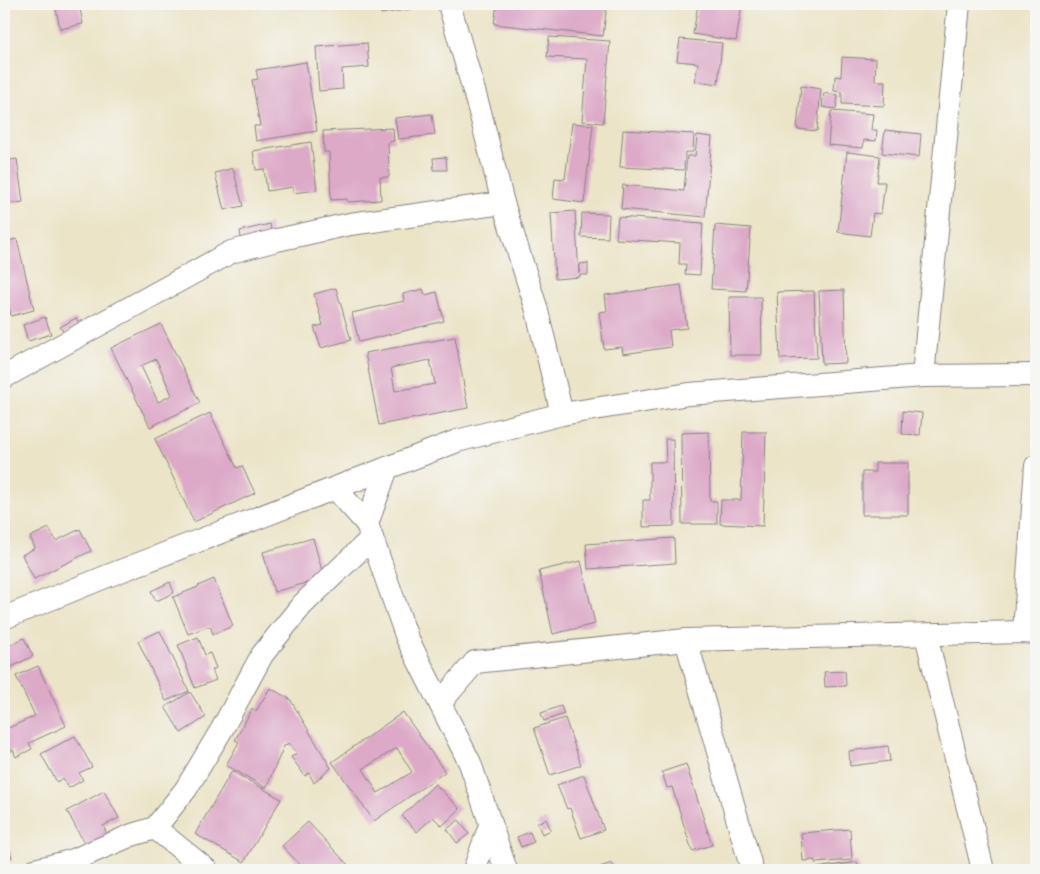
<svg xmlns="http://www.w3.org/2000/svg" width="1040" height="874" font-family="Mali,sans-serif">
<rect width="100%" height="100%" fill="#f6f6f2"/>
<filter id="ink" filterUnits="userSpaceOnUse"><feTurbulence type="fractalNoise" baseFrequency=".02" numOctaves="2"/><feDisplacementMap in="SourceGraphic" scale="10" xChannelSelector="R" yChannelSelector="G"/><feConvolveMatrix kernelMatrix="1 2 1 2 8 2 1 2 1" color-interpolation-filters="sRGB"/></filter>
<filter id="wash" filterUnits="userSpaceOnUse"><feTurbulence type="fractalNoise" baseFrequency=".0096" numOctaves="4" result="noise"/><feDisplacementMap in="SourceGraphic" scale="20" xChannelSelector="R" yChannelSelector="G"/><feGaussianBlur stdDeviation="1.12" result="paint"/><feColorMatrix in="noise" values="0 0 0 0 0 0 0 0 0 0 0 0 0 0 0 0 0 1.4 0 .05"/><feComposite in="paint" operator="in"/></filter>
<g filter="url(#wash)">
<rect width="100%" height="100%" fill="#ebe4c7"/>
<g id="blocks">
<!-- building -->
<g fill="#dca9c7" fill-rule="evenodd">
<path d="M 55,4 L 79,4 L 83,24 L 60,29 Z"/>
<path d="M 380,4 L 410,4 L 411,9 L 381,14 Z"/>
<path d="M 497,4 L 607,4 L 603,36 L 494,24 Z"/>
<path d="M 698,4 L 742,4 L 736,41 L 693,34 Z"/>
<path d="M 549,37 L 610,41 L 603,123 L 582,121 L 587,59 L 547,57 Z"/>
<path d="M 680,39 L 722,43 L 718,84 L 695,81 L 698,63 L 677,61 Z"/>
<path d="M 367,43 L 369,67 L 342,69 L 343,89 L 319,91 L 316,47 Z"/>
<path d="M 842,57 L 876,59 L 875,81 L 885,81 L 884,106 L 842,104 L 842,92 L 834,91 L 835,76 L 841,77 Z"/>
<path d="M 306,62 L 317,131 L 256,141 L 254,126 L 260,126 L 252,80 L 258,79 L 256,70 Z"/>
<path d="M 801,86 L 821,89 L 817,131 L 797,129 Z"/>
<path d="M 824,93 L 838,95 L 836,109 L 822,107 Z"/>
<path d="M 831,111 L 873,114 L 871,130 L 877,130 L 876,141 L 864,140 L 863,148 L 828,145 Z"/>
<path d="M 432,114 L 435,135 L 398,139 L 395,118 Z"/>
<path d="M 572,123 L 593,125 L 584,203 L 553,199 L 555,178 L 565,179 Z"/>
<path d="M 393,128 L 394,141 L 388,142 L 389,177 L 380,177 L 381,200 L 347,202 L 347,199 L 331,200 L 329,152 L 324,152 L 323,131 Z"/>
<path d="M 623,130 L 694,134 L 693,152 L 685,152 L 684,170 L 620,167 Z"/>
<path d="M 885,130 L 921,134 L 919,157 L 882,153 Z"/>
<path d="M 697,135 L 712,137 L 705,217 L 621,209 L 623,185 L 684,191 L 687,156 L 695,156 Z"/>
<path d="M 311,142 L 317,190 L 293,193 L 293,187 L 267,191 L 264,169 L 256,170 L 253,151 Z"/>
<path d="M 847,152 L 880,156 L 877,182 L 885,182 L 881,214 L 873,213 L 870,236 L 838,232 Z"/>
<path d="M 446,157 L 447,170 L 434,170 L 433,158 Z"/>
<path d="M 17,159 L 23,202 L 4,204 L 4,161 Z"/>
<path d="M 233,168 L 243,206 L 224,210 L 215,173 Z"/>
<path d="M 575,211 L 579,273 L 580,264 L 588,263 L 588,275 L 579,275 L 580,277 L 555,279 L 551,213 Z"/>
<path d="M 582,213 L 609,214 L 608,238 L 581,237 Z"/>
<path d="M 618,217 L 703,223 L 700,275 L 685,274 L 686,264 L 679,264 L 680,243 L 616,239 Z"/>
<path d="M 270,224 L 273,238 L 242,245 L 240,231 Z"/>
<path d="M 715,225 L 751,228 L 746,291 L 711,289 Z"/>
<path d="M 17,239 L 34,310 L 11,316 L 4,284 L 4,242 Z"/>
<path d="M 681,285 L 687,328 L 669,330 L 671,347 L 623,354 L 622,347 L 604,349 L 599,312 L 607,311 L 605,295 Z"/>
<path d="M 336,288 L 351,340 L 321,348 L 314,327 L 323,325 L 314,294 Z"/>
<path d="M 423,289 L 425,295 L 437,292 L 444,321 L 359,342 L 352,313 L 404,301 L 403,294 Z"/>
<path d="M 844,290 L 846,363 L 822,364 L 819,291 Z"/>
<path d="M 814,291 L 817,358 L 780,359 L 777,292 Z"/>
<path d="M 729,297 L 761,297 L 762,355 L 730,355 Z"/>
<path d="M 45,317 L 51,334 L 28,341 L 23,325 Z"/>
<path d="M 76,318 L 80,325 L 64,333 L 60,327 Z"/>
<path d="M 161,324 L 200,403 L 150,427 L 111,348 ZM 156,359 L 172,395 L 158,402 L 141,366 Z"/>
<path d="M 455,337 L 468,408 L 379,425 L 365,353 ZM 430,360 L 435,384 L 395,391 L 391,368 Z"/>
<path d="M 903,411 L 922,413 L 920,435 L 902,434 Z"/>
<path d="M 210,413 L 237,468 L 242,466 L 255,493 L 194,522 L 155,439 Z"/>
<path d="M 709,432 L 710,501 L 717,501 L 717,524 L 682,524 L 681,433 Z"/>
<path d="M 743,432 L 766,432 L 763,526 L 720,524 L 721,500 L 741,500 Z"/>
<path d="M 665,439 L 673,439 L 674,526 L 643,527 L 643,500 L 650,500 L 650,462 L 666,462 Z"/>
<path d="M 875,463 L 908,463 L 908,515 L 862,515 L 862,472 L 875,472 Z"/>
<path d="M 49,528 L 56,541 L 80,529 L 91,551 L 34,579 L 22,555 L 35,548 L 30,537 Z"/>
<path d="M 313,538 L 324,578 L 274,592 L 263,552 Z"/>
<path d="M 674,538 L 675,563 L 588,569 L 586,544 Z"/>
<path d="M 581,561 L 595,624 L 553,634 L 539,571 Z"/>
<path d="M 214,579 L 233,626 L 213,634 L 210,626 L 188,634 L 173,597 L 198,587 L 198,586 Z"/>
<path d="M 170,582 L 174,593 L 156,601 L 151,591 Z"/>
<path d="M 160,631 L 189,691 L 166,701 L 138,641 Z"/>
<path d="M 198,637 L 205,655 L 210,653 L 216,668 L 212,670 L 216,680 L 195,688 L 178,645 Z"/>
<path d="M 24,638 L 33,656 L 4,671 L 4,648 Z"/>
<path d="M 38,666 L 66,726 L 29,743 L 32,749 L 16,757 L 13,750 L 4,755 L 4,730 L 35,716 L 16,676 Z"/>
<path d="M 845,671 L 846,686 L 825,687 L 824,672 Z"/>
<path d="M 270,688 L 290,699 L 331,768 L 314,783 L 309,773 L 305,776 L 291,757 L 297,753 L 289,743 L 284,746 L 266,788 L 226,765 L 239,742 L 235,740 L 252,709 L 256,711 Z"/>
<path d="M 190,692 L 206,717 L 181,733 L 165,707 Z"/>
<path d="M 561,706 L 564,714 L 544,721 L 541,713 Z"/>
<path d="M 403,712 L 445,772 L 374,821 L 332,762 ZM 397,748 L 412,772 L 378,793 L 363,769 Z"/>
<path d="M 565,718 L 581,765 L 550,775 L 534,728 Z"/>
<path d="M 75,736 L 92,767 L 79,773 L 83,780 L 69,788 L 63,778 L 57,782 L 41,754 Z"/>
<path d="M 888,746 L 890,761 L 850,766 L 849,751 Z"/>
<path d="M 686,764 L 712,845 L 692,851 L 672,787 L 667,788 L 662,772 Z"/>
<path d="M 232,771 L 281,799 L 244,862 L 195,834 Z"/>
<path d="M 584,775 L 604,830 L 581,838 L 570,808 L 567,809 L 557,785 Z"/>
<path d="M 435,784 L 460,809 L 442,826 L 433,817 L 417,832 L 402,816 Z"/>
<path d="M 104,791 L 119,818 L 103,826 L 109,838 L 88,850 L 67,811 Z"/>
<path d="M 546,819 L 551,830 L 542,834 L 537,823 Z"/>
<path d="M 459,820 L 469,834 L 457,843 L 447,829 Z"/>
<path d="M 308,822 L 349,866 L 344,870 L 302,870 L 304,869 L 282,846 Z"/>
<path d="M 850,829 L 852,860 L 815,863 L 815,860 L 803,861 L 801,833 Z"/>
<path d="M 530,832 L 534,842 L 521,847 L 517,837 Z"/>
<path d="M 6,838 L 12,858 L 4,861 L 4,839 Z"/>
<path d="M 857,862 L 859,870 L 816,870 L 816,868 Z"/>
<path d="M 612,863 L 614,870 L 591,870 Z"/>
</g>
</g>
</g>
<g filter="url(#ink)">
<use href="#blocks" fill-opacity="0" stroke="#868381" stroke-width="1"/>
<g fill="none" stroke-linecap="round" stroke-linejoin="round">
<!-- street casing -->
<g stroke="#868381" stroke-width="24">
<g id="street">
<path d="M 449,4 L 480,112 L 503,203 L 536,307 L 562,414"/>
<path d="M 923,376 L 959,4"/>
<path d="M 4,377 L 231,252 L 277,240 L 350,224 L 503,203"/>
<path d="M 335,488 L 367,524 L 407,638 L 470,763 L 506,870"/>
<path d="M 367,524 L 387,468"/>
<path d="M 4,618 L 110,575 L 457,441 L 562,414 L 689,394 L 923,376 L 1036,375"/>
<path d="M 1024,632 L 1036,466"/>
<path d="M 926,635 L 983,870"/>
<path d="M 686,640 L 752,870"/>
<path d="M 440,703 L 475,662 L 686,640 L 1024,632 L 1036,633"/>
<path d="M 155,828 L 207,870"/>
<path d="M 35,870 L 71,861 L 132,835 L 155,828 L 186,789 L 222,729 L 262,655 L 302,605 L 372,538"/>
<path d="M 474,870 L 491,823"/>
</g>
</g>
<!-- street -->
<use href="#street" stroke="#fff" stroke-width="22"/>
</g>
</g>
<!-- margin -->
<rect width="1040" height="874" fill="none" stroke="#f6f6f2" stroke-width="20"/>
</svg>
